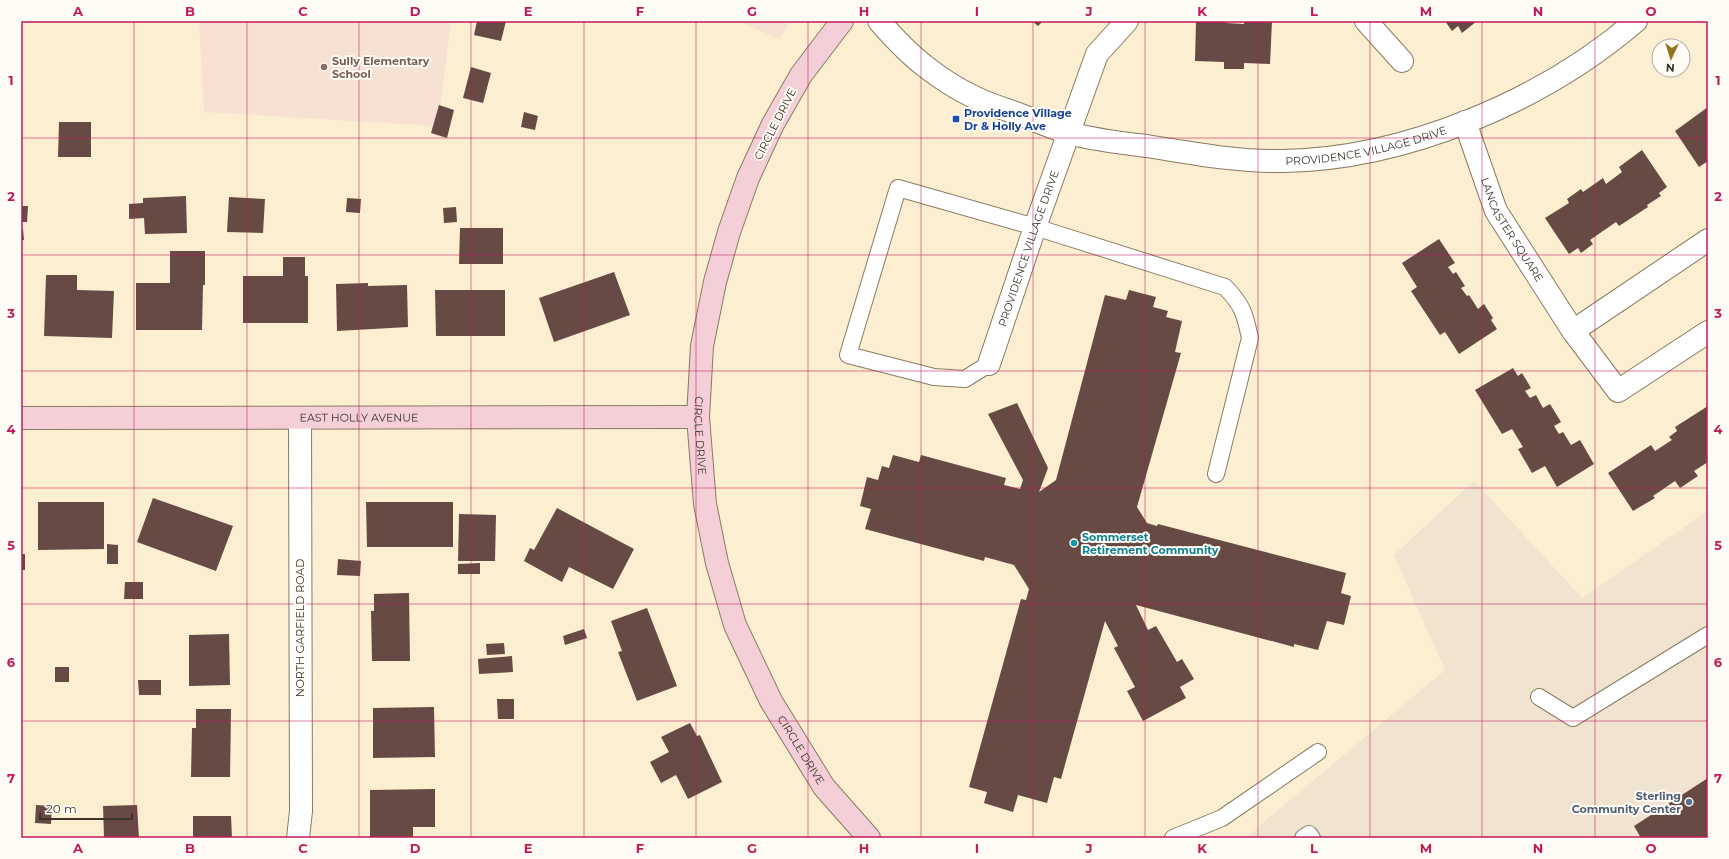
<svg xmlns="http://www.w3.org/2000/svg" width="1729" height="859" font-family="Montserrat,sans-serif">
<rect width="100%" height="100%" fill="#fceed0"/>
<!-- commercial -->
<path fill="#f0e3cf" d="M 1474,481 L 1582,598 L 1708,511 L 1708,838 L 1245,838 L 1445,670 L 1394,555 Z"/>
<!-- education -->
<g fill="#f6e1d3">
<path d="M 199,21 L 451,21 L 438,126 L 204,112 Z"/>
<path d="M 738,21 L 791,21 L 779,39 Z"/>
</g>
<!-- building -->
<g fill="#674a44">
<path d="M 477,21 L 506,21 L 501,41 L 474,35 Z"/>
<path d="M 1032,21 L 1043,21 L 1038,26 Z"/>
<path d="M 1196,21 L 1226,21 L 1226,23 L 1244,24 L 1244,21 L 1272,21 L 1270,64 L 1244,63 L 1244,69 L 1224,69 L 1224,62 L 1195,61 Z"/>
<path d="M 1445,21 L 1477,21 L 1462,33 L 1458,26 L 1452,31 Z"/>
<path d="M 471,67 L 491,73 L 483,103 L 463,98 Z"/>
<path d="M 439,105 L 454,110 L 447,138 L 431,133 Z"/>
<path d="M 1708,107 L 1708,161 L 1699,167 L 1675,131 Z"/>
<path d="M 524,112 L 538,116 L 535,130 L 521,127 Z"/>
<path d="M 59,122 L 91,122 L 91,157 L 58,157 Z"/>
<path d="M 1642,150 L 1667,187 L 1659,193 L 1661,196 L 1647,205 L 1648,207 L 1619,226 L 1616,222 L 1590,240 L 1593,244 L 1581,253 L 1578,248 L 1569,254 L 1545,218 L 1569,203 L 1567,199 L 1581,189 L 1583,192 L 1603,178 L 1606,184 L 1622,172 L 1619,167 Z"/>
<path d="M 186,196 L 187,233 L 145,234 L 144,218 L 129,219 L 129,204 L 143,203 L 143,198 Z"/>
<path d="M 229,197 L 265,199 L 263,233 L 227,232 Z"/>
<path d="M 347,198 L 361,199 L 360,213 L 346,212 Z"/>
<path d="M 21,206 L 28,206 L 27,222 L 21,222 Z"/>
<path d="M 456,207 L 457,222 L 444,223 L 443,208 Z"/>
<path d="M 460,228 L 503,228 L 503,264 L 459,264 Z"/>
<path d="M 21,229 L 23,229 L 24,240 L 21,240 Z"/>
<path d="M 1439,239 L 1455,263 L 1448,267 L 1453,274 L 1456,272 L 1465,286 L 1461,288 L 1467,296 L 1469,295 L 1478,309 L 1484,304 L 1493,318 L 1491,320 L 1497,329 L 1459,354 L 1445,332 L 1440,335 L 1411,291 L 1417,287 L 1402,263 Z"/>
<path d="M 170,251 L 205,251 L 205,285 L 203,285 L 202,330 L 136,330 L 136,283 L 170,283 Z"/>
<path d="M 283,257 L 305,257 L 305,276 L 308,276 L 308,323 L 243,323 L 243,276 L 283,276 Z"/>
<path d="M 614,272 L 630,315 L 554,342 L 539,298 Z"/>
<path d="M 46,275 L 77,275 L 77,290 L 114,291 L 112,338 L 44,336 Z"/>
<path d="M 368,283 L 368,286 L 407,285 L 408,327 L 337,331 L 336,284 Z"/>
<path d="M 435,290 L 505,290 L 505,336 L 436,336 Z"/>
<path d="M 1129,290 L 1156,297 L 1153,307 L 1168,311 L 1166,317 L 1182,321 L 1175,352 L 1181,353 L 1137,507 L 1147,523 L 1157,526 L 1158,524 L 1346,573 L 1341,593 L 1351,596 L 1344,625 L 1327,621 L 1318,650 L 1294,644 L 1294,647 L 1136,605 L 1148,630 L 1156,626 L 1177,662 L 1182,659 L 1194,679 L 1180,687 L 1186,698 L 1143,721 L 1127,691 L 1135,687 L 1114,648 L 1118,646 L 1105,621 L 1061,779 L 1054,777 L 1047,803 L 1018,795 L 1013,812 L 984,803 L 987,792 L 969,787 L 1021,599 L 1026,600 L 1029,589 L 1014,565 L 985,557 L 984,561 L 865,529 L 871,509 L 860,506 L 867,477 L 878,480 L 882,466 L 889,468 L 893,455 L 919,462 L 921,455 L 1006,478 L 1004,485 L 1020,489 L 1023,480 L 988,414 L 1017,403 L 1048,468 L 1039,492 L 1056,480 L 1105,295 L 1126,300 Z"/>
<path d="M 1513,368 L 1518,376 L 1522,373 L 1531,388 L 1525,391 L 1530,398 L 1536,395 L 1543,408 L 1550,404 L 1561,422 L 1554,426 L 1559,434 L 1563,432 L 1571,445 L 1580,440 L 1594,464 L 1557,487 L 1545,466 L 1532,473 L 1518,449 L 1523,447 L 1512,429 L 1502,434 L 1475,390 Z"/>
<path d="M 1708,406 L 1708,462 L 1694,471 L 1698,476 L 1680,488 L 1675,481 L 1653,496 L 1655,498 L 1633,511 L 1608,473 L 1651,445 L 1655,451 L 1672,440 L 1669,437 L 1677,431 L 1675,427 Z"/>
<path d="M 153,498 L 233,526 L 216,571 L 137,542 Z"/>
<path d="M 38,502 L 104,502 L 104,549 L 38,550 Z"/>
<path d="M 366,502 L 453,502 L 453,547 L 367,547 Z"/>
<path d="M 557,508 L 634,549 L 613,589 L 569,567 L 562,582 L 524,561 L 530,548 L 534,550 Z"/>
<path d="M 459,514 L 496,515 L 495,561 L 458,561 Z"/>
<path d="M 107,544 L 118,545 L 118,564 L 107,564 Z"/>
<rect x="21" y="554" width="4" height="16"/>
<path d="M 338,559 L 361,561 L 360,576 L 337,575 Z"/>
<path d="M 480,563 L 480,574 L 458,574 L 458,564 Z"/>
<path d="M 125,582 L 143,582 L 143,599 L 124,599 Z"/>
<path d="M 409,593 L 410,661 L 372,661 L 371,611 L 374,611 L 374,594 Z"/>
<path d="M 647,608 L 677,686 L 637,701 L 618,652 L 622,651 L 611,621 Z"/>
<path d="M 584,629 L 587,638 L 565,645 L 563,636 Z"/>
<path d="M 229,634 L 230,685 L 189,686 L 189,635 Z"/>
<path d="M 504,643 L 505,654 L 487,655 L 486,644 Z"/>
<path d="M 512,656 L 513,672 L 479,674 L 478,659 Z"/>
<rect x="55" y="667" width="14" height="15"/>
<path d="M 138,680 L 161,680 L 161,695 L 139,695 Z"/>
<path d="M 497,699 L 514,699 L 514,719 L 498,719 Z"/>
<path d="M 434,707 L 435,757 L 373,758 L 373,708 Z"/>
<path d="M 196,709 L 231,709 L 230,777 L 191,777 L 192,728 L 196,728 Z"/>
<path d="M 690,723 L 697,736 L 700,735 L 722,782 L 688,799 L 676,775 L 661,783 L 650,762 L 669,752 L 661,737 Z"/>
<path d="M 1708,778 L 1708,838 L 1641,838 L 1634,826 Z"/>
<path d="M 435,789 L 435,827 L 413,827 L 413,838 L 370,838 L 370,790 Z"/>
<path d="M 36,805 L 52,806 L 51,824 L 35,823 Z"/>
<path d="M 137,805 L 139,838 L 104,838 L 103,806 Z"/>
<path d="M 193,816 L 231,816 L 232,838 L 193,838 Z"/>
</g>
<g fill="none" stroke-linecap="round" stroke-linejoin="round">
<!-- lane casing -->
<g stroke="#887b61" stroke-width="18">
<g id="lane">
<path d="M 989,364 L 965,379 L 934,377 L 848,355 L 898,188 L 1035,227 L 1225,287 C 1243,305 1245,315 1250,338 L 1216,474"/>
<path d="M 1539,697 L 1573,718 L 1708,635"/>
<path d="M 1173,838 L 1222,818 L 1318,752"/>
<path d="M 1303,838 L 1309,834 L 1312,838"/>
</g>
</g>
<!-- street casing -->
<g stroke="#887b61" stroke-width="24">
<g id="street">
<path id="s1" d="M 879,21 C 893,37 909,54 926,67 C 939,77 957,89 972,96 C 989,105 1009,110 1026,117 C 1040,122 1055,129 1069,133 C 1094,140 1121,143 1147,146 C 1192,153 1237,162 1283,161 C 1406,159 1543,101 1636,21"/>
<path d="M 1366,21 L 1402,61"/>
<path id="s2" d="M 1465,122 L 1496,211 L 1573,331 L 1618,391 L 1708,332"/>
<path d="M 1573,331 L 1708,240"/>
<path id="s3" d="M 989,364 L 1035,227 L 1097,54 L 1127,21"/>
<path d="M 298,838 L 301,811 L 300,418"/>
</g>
</g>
<!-- secondary casing -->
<g stroke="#887b61" stroke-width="24">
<g id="secondary">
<path id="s4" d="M 842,21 L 801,75 L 773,124 L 748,178 L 729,232 L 715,282 L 702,346 L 698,417 L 705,504 L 717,563 L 735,625 L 771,701 L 824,787 L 869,838"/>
<path id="s5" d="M 21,418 L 698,417"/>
</g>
</g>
<!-- lane -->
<use href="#lane" stroke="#fff" stroke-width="16"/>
<!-- street -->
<use href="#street" stroke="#fff" stroke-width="22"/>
<!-- secondary -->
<use href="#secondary" stroke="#f5cfd7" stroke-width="22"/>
</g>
<!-- grid -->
<path fill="none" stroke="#c2185b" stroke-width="1" stroke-opacity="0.55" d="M 134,21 L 134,838M 247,21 L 247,838M 359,21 L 359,838M 471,21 L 471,838M 584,21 L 584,838M 696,21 L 696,838M 808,21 L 808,838M 921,21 L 921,838M 1033,21 L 1033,838M 1145,21 L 1145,838M 1258,21 L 1258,838M 1370,21 L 1370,838M 1482,21 L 1482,838M 1595,21 L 1595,838M 21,138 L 1708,138M 21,255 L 1708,255M 21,371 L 1708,371M 21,488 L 1708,488M 21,604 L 1708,604M 21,721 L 1708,721"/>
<!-- markers -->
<circle fill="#8d6e63" stroke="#fffcf6" stroke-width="1.5" cx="324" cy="67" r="4"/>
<rect fill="#1a4fb4" stroke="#fffcf6" stroke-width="1.5" x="952" y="115" width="8" height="8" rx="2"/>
<circle fill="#0f9aa8" stroke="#fffcf6" stroke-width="1.5" cx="1074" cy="543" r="4"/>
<circle fill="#5c6f8a" stroke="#fffcf6" stroke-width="1.5" cx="1689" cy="802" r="4"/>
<g text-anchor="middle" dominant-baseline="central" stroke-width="4" stroke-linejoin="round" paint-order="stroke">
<!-- education labels -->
<g font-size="11" font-weight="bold" fill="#785e54" stroke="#fffcf6" text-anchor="start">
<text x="332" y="61">Sully Elementary<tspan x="332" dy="13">School</tspan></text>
</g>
<!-- transit labels -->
<g font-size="11" font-weight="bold" fill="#164399" stroke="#fffcf6" text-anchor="start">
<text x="964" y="113">Providence Village<tspan x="964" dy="13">Dr &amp; Holly Ave</tspan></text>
</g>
<!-- street labels -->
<g font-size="11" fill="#3b352a" stroke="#fffcf6">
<text transform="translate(775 124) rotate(-63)">CIRCLE DRIVE</text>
<text stroke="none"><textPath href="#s1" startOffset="525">PROVIDENCE VILLAGE DRIVE</textPath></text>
<text stroke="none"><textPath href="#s2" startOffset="118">LANCASTER SQUARE</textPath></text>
<text stroke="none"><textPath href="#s3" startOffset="122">PROVIDENCE VILLAGE DRIVE</textPath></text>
<text stroke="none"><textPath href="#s5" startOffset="338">EAST HOLLY AVENUE</textPath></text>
<text stroke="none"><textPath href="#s4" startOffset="448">CIRCLE DRIVE</textPath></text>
<text transform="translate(300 628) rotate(-90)">NORTH GARFIELD ROAD</text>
<text stroke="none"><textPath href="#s4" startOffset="783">CIRCLE DRIVE</textPath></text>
</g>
<!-- culture labels -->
<g font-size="11" font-weight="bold" fill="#0d838f" stroke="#fffcf6" text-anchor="start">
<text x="1082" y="537">Sommerset<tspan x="1082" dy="13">Retirement Community</tspan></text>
</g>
<!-- service labels -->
<g font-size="11" font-weight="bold" fill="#4e5e75" stroke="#fffcf6" text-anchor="end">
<text x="1681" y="796">Sterling<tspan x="1681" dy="13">Community Center</tspan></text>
</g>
</g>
<!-- border -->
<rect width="1729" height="859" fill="none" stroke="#fffcf6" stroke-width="44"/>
<!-- north arrow -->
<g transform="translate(1671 58) rotate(184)"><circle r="19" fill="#fffcf6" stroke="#b1aca4"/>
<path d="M0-3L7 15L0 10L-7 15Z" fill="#90761b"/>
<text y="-6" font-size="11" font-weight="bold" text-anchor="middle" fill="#3b352a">N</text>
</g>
<!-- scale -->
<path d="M40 813v6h92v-6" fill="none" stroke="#3b352a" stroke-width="2"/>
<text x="46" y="813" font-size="12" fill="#3b352a" stroke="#fffcf6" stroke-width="3" paint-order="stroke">20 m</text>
<rect x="22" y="22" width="1685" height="815" fill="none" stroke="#c2185b" stroke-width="1.5"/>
<g font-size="13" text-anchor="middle" font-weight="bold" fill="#c2185b">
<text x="78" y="16">A</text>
<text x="190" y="16">B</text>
<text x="303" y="16">C</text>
<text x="415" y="16">D</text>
<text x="528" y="16">E</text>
<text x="640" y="16">F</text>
<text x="752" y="16">G</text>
<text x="864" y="16">H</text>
<text x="977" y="16">I</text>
<text x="1089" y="16">J</text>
<text x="1202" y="16">K</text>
<text x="1314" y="16">L</text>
<text x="1426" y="16">M</text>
<text x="1538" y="16">N</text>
<text x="1651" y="16">O</text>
<text x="11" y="85">1</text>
<text x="1718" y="85">1</text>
<text x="11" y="201">2</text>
<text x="1718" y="201">2</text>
<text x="11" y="318">3</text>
<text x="1718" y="318">3</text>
<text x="11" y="434">4</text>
<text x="1718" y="434">4</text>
<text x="11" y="550">5</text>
<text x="1718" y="550">5</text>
<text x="11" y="667">6</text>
<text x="1718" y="667">6</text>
<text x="11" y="783">7</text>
<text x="1718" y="783">7</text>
<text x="78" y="853">A</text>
<text x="190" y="853">B</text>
<text x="303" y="853">C</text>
<text x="415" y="853">D</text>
<text x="528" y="853">E</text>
<text x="640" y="853">F</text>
<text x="752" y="853">G</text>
<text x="864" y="853">H</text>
<text x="977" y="853">I</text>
<text x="1089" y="853">J</text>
<text x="1202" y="853">K</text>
<text x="1314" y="853">L</text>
<text x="1426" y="853">M</text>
<text x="1538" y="853">N</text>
<text x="1651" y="853">O</text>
</g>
</svg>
